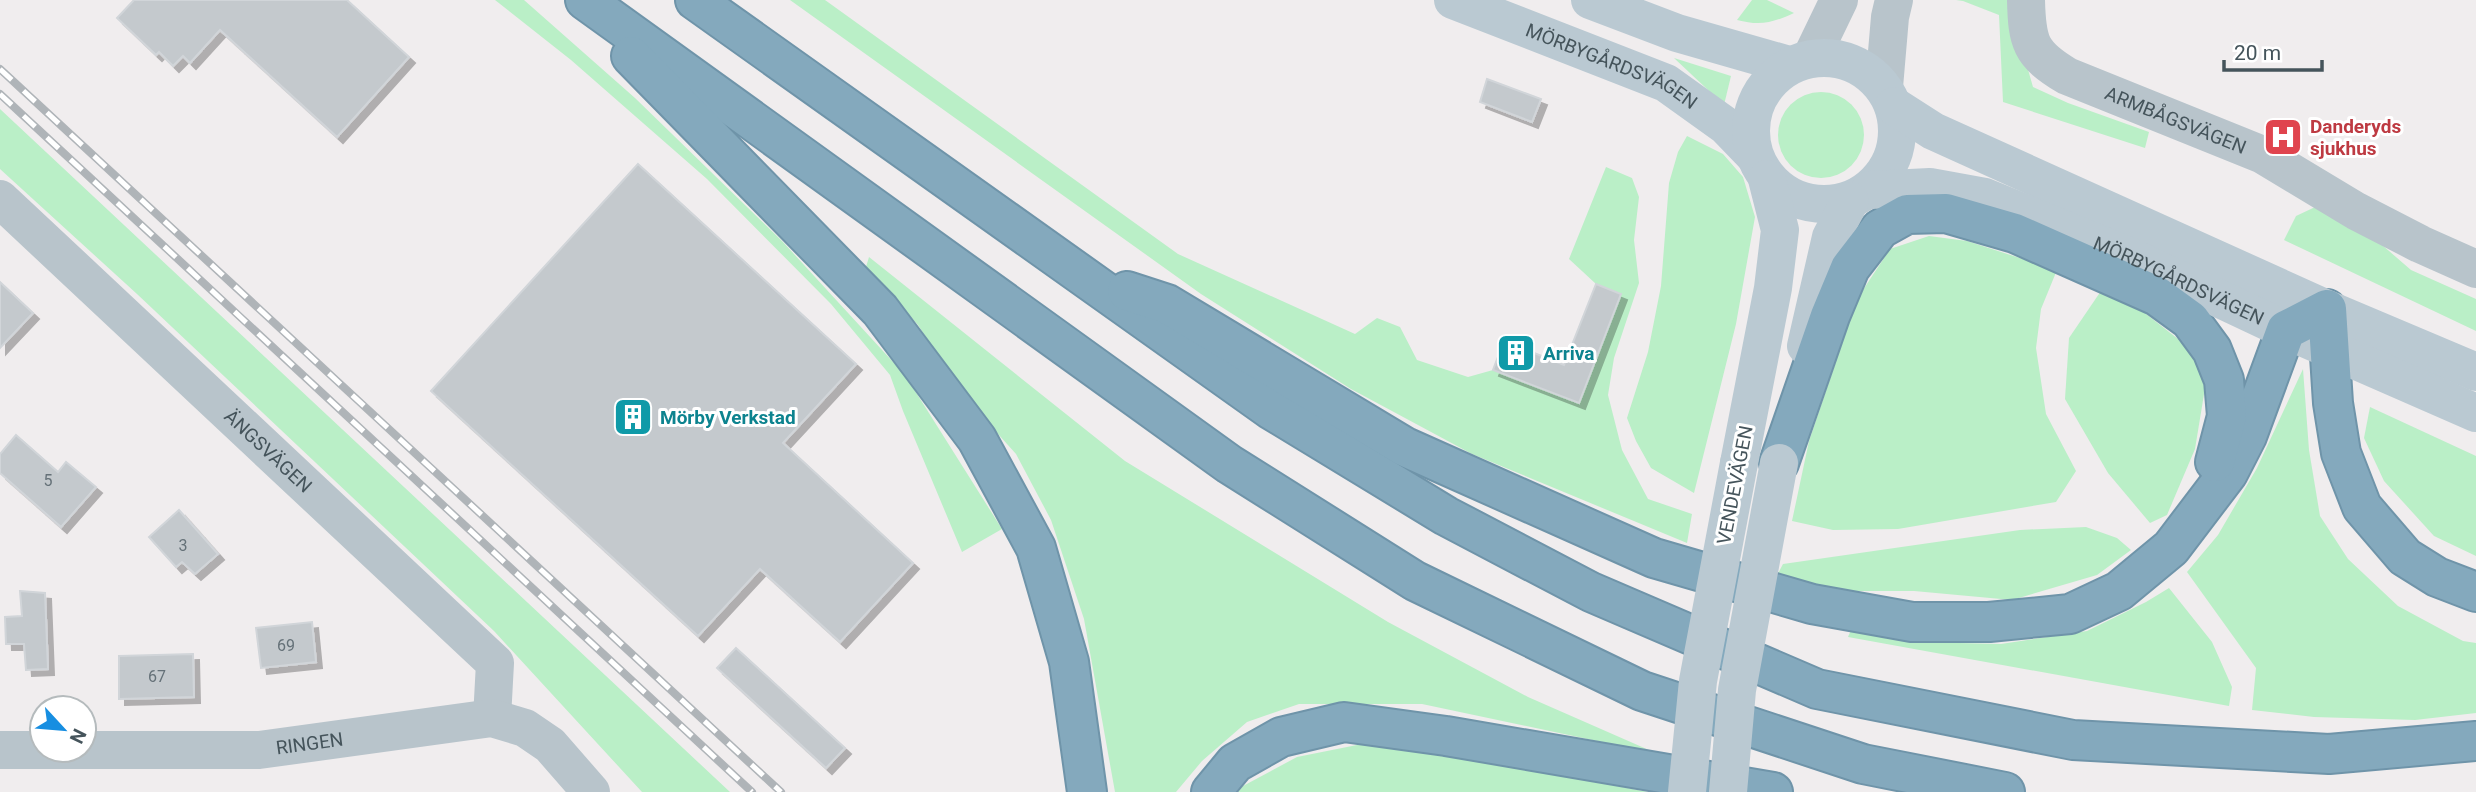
<svg xmlns="http://www.w3.org/2000/svg" width="2476" height="792" font-family="Roboto,sans-serif">
<defs>
<filter id="shadow"><feDropShadow dx="6" dy="6" stdDeviation="0" flood-color="#0004"/></filter>
</defs>
<rect width="100%" height="100%" fill="#f0edee"/>
<!-- green -->
<g fill="#baefc7">
<path d="M 495,0 L 524,0 L 635,98 L 782,241 L 905,375 L 1002,529 L 962,552 L 903,411 L 890,375 L 831,304 L 707,179 L 571,60 Z"/>
<path d="M 790,0 L 825,0 L 1178,254 L 1355,334 L 1377,318 L 1400,327 L 1417,360 L 1468,377 L 1493,370 L 1578,403 L 1621,295 L 1596,284 L 1569,259 L 1606,167 L 1632,178 L 1639,197 L 1634,240 L 1639,283 L 1614,358 L 1608,395 L 1622,450 L 1648,499 L 1692,514 L 1687,543 L 1472,454 L 1351,389 L 1201,294 Z"/>
<path d="M 1752,0 L 1767,0 L 1794,13 C 1772,23 1760,26 1737,20 Z"/>
<path d="M 1956,0 L 2008,0 L 2033,87 L 2068,103 L 2149,132 L 2145,148 L 2003,102 L 1999,15 L 1963,1 Z"/>
<path d="M 1674,58 L 1731,76 L 1724,105 Z"/>
<circle cx="1821" cy="135" r="43"/>
<path d="M 0,109 L 730,792 L 642,792 L 494,631 L 137,294 L 0,169 Z"/>
<path d="M 1687,136 L 1723,154 L 1743,177 L 1755,217 L 1736,324 L 1694,493 L 1651,468 L 1636,441 L 1627,418 L 1648,352 L 1661,286 L 1669,183 L 1678,152 Z"/>
<path d="M 2330,200 L 2411,270 L 2476,299 L 2476,331 L 2284,240 L 2296,216 Z"/>
<path d="M 1929,236 L 1967,241 L 2057,270 L 2041,309 L 2036,348 L 2046,414 L 2076,471 L 2056,502 L 1898,529 L 1833,530 L 1792,521 L 1809,441 L 1857,299 L 1890,249 Z"/>
<path d="M 869,257 L 1125,461 L 1388,622 L 1528,697 L 1658,754 L 1422,704 L 1299,704 L 1247,722 L 1202,761 L 1176,792 L 1115,792 L 1084,619 L 1051,520 L 1016,454 L 963,395 L 918,325 L 866,267 Z"/>
<path d="M 2103,288 L 2132,303 L 2187,346 L 2206,382 L 2195,449 L 2167,515 L 2150,523 L 2108,473 L 2065,399 L 2069,338 Z"/>
<path d="M 2303,369 L 2309,450 L 2320,516 L 2348,559 L 2398,606 L 2463,641 L 2476,643 L 2476,713 L 2415,720 L 2314,717 L 2252,710 L 2256,668 L 2187,572 L 2218,535 L 2257,468 Z"/>
<path d="M 2370,407 L 2476,456 L 2476,556 L 2434,536 L 2384,481 L 2364,438 Z"/>
<path d="M 2086,527 L 2117,538 L 2131,550 L 2097,575 L 2012,600 L 1914,591 L 1832,591 L 1775,579 L 1783,564 L 2020,530 Z"/>
<path d="M 2169,588 L 2212,642 L 2232,687 L 2229,706 L 1848,637 L 1851,630 L 1918,642 L 2001,644 L 2087,631 L 2146,602 Z"/>
<path d="M 1382,740 L 1648,792 L 1238,792 L 1243,786 L 1297,757 Z"/>
</g>
<!-- building -->
<g fill="#c4c9cd" stroke="#d1d5d9" stroke-width="2" filter="url(#shadow)">
<path d="M 134,0 L 347,0 L 409,57 L 337,137 L 220,30 L 190,63 L 183,56 L 173,66 L 159,52 L 156,55 L 117,18 Z"/>
<path d="M 1487,79 L 1541,99 L 1532,122 L 1480,102 Z"/>
<path d="M 638,164 L 856,364 L 783,443 L 913,563 L 840,642 L 760,569 L 698,636 L 431,391 Z"/>
<path d="M 0,282 L 33,313 L 0,348 Z"/>
<path d="M 1596,284 L 1621,294 L 1579,403 L 1493,370 L 1504,341 L 1564,365 Z"/>
<path d="M 16,435 L 58,472 L 66,462 L 96,487 L 61,527 L 0,473 L 0,454 Z"/>
<path d="M 179,510 L 218,554 L 195,574 L 182,562 L 176,567 L 149,537 Z"/>
<path d="M 20,591 L 45,593 L 48,669 L 26,670 L 24,644 L 6,644 L 5,617 L 22,616 Z"/>
<path d="M 312,622 L 316,662 L 261,668 L 256,628 Z"/>
<path d="M 736,648 L 845,748 L 826,768 L 717,668 Z"/>
<path d="M 193,654 L 194,697 L 119,699 L 119,656 Z"/>
</g>
<g fill="none" stroke-linecap="round" stroke-linejoin="round">
<!-- highway casing -->
<g stroke="#6f94a9" stroke-width="42">
<g id="highway">
<path d="M 585,0 L 1229,464 L 1415,581 L 1642,691 L 1863,764 L 2005,792"/>
<path d="M 695,0 L 1270,409 L 1446,516 L 1591,592 L 1817,689 L 2073,740 L 2329,754 L 2476,741"/>
<path d="M 631,56 L 880,310 L 977,439 L 1036,548 L 1069,662 L 1087,792"/>
<path d="M 1127,291 L 1167,304 L 1405,447 L 1654,558 L 1812,604 L 1912,622 L 1989,622 L 2070,614 L 2119,591 L 2171,548 L 2228,473 L 2247,436 L 2286,330 L 2327,309 L 2333,403 L 2341,453 L 2362,507 L 2405,557 L 2437,577 L 2476,592"/>
<path d="M 1779,463 L 1830,316 L 1850,268 L 1880,229 L 1907,214 L 1946,213 L 2015,233 L 2157,296 L 2190,320 L 2212,350 L 2224,380 L 2227,416 L 2215,462"/>
<path d="M 1211,792 L 1235,763 L 1281,737 L 1344,722 L 1446,736 L 1773,792"/>
</g>
</g>
<!-- street -->
<g stroke="#b8c4cb" stroke-width="38">
<path id="s1" d="M 2026,0 C 2027,42 2030,54 2067,76 L 2263,155 L 2356,211 L 2420,244 L 2476,269"/>
<path d="M 1811,58 L 1839,0"/>
<path d="M 1884,87 L 1890,17 L 1894,0"/>
<path id="s2" d="M 0,199 L 495,663 L 492,718"/>
<path id="s3" d="M 0,750 L 259,750 L 492,718 L 525,728 L 550,745 L 591,792"/>
</g>
<!-- secondary -->
<g stroke="#bac9d2" stroke-width="38">
<path id="s4" d="M 1453,0 L 1666,83 L 1726,126 L 1754,155"/>
<path d="M 1590,0 L 1677,33 L 1789,65"/>
<circle cx="1824" cy="131" r="73"/>
<path d="M 1894,106 L 1933,131 L 2327,309 L 2476,372"/>
<path id="s5" d="M 1870,190 L 1930,187 L 1985,197 L 2129,256 L 2286,330 L 2476,413"/>
<path d="M 1806,346 L 1831,237 L 1850,201"/>
<path d="M 1739,463 L 1773,288 L 1780,230 L 1767,179"/>
</g>
<!-- highway -->
<use href="#highway" stroke="#84a9bd" stroke-width="38"/>
<!-- rail casing -->
<g stroke="#afb4b8" stroke-width="8">
<g id="rail">
<path d="M 0,69 L 781,792"/>
<path d="M 0,94 L 752,792"/>
</g>
</g>
<!-- rail -->
<use href="#rail" stroke="#fff" stroke-width="5" stroke-dasharray="16" stroke-linecap="butt"/>
<!-- secondary-bridge -->
<g stroke="#bac9d2" stroke-width="38">
<path d="M 1687,792 L 1698,681 L 1739,463"/>
<path d="M 1728,792 L 1737,690 L 1779,463"/>
</g>
</g>
<!-- icons -->
<defs>
<g id="hospital-square" transform="scale(2.0125)"><rect x="-9" y="-9" width="18" height="18" rx="4" fill="#e0444e" stroke="#fff"/><path d="M-5-5h3v3.5h4V-5h3V5h-3V1.5h-4V5h-3Z" fill="#fff"/></g>
<g id="building-square" transform="scale(2.0125)"><rect x="-9" y="-9" width="18" height="18" rx="4" fill="#0f9aa8" stroke="#fff"/><path d="M-4-6H4V6H1V3H-1V6H-4ZM-2.5-4.3h1.7v1.8h-1.7ZM.8-4.3h1.7v1.8H.8ZM-2.5-1h1.7V.8h-1.7ZM.8-1h1.7V.8H.8Z" fill="#fff"/></g>
</defs>
<g fill-rule="evenodd">
<use href="#hospital-square" x="2283" y="137"/>
<use href="#building-square" x="1516" y="353"/>
<use href="#building-square" x="633" y="417"/>
</g>
<g text-anchor="middle" dominant-baseline="central" stroke-width="6" stroke-linejoin="round" paint-order="stroke">
<!-- number labels -->
<g font-size="16" fill="#657178">
<text x="48" y="480">5</text>
<text x="183" y="545">3</text>
<text x="286" y="645">69</text>
<text x="157" y="676">67</text>
</g>
<!-- street labels -->
<g font-size="19" fill="#45545b" stroke="#fff">
<text stroke="none"><textPath href="#s4" startOffset="172">MÖRBYGÅRDSVÄGEN</textPath></text>
<text stroke="none"><textPath href="#s1" startOffset="210">ARMBÅGSVÄGEN</textPath></text>
<text stroke="none"><textPath href="#s5" startOffset="327">MÖRBYGÅRDSVÄGEN</textPath></text>
<text stroke="none"><textPath href="#s2" startOffset="368">ÄNGSVÄGEN</textPath></text>
<text transform="translate(1735 485) rotate(-79)">VENDEVÄGEN</text>
<text stroke="none"><textPath href="#s3" startOffset="310">RINGEN</textPath></text>
</g>
<!-- health labels -->
<g font-size="19" font-weight="bold" fill="#be3a42" stroke="#fff" text-anchor="start">
<text x="2310" y="126">Danderyds<tspan x="2310" dy="22">sjukhus</tspan></text>
</g>
<!-- culture labels -->
<g font-size="19" font-weight="bold" fill="#0d838f" stroke="#fff" text-anchor="start">
<text x="1543" y="353">Arriva</text>
<text x="660" y="417">Mörby Verkstad</text>
</g>
</g>
<!-- north arrow -->
<g transform="translate(63 729) rotate(116)"><circle r="33" fill="#ffffff" stroke="#b5bbbd" stroke-width="2"/>
<path d="M0-5L12 26L0 18L-12 26Z" fill="#178ee1"/>
<text y="-10" font-size="19" font-weight="bold" text-anchor="middle" fill="#45545b">N</text>
</g>
<!-- scale -->
<path d="M2224 60v10h98v-10" fill="none" stroke="#45545b" stroke-width="3.5"/>
<text x="2234" y="60" font-size="21" fill="#45545b" stroke="#ffffff" stroke-width="5" paint-order="stroke">20 m</text>
</svg>
